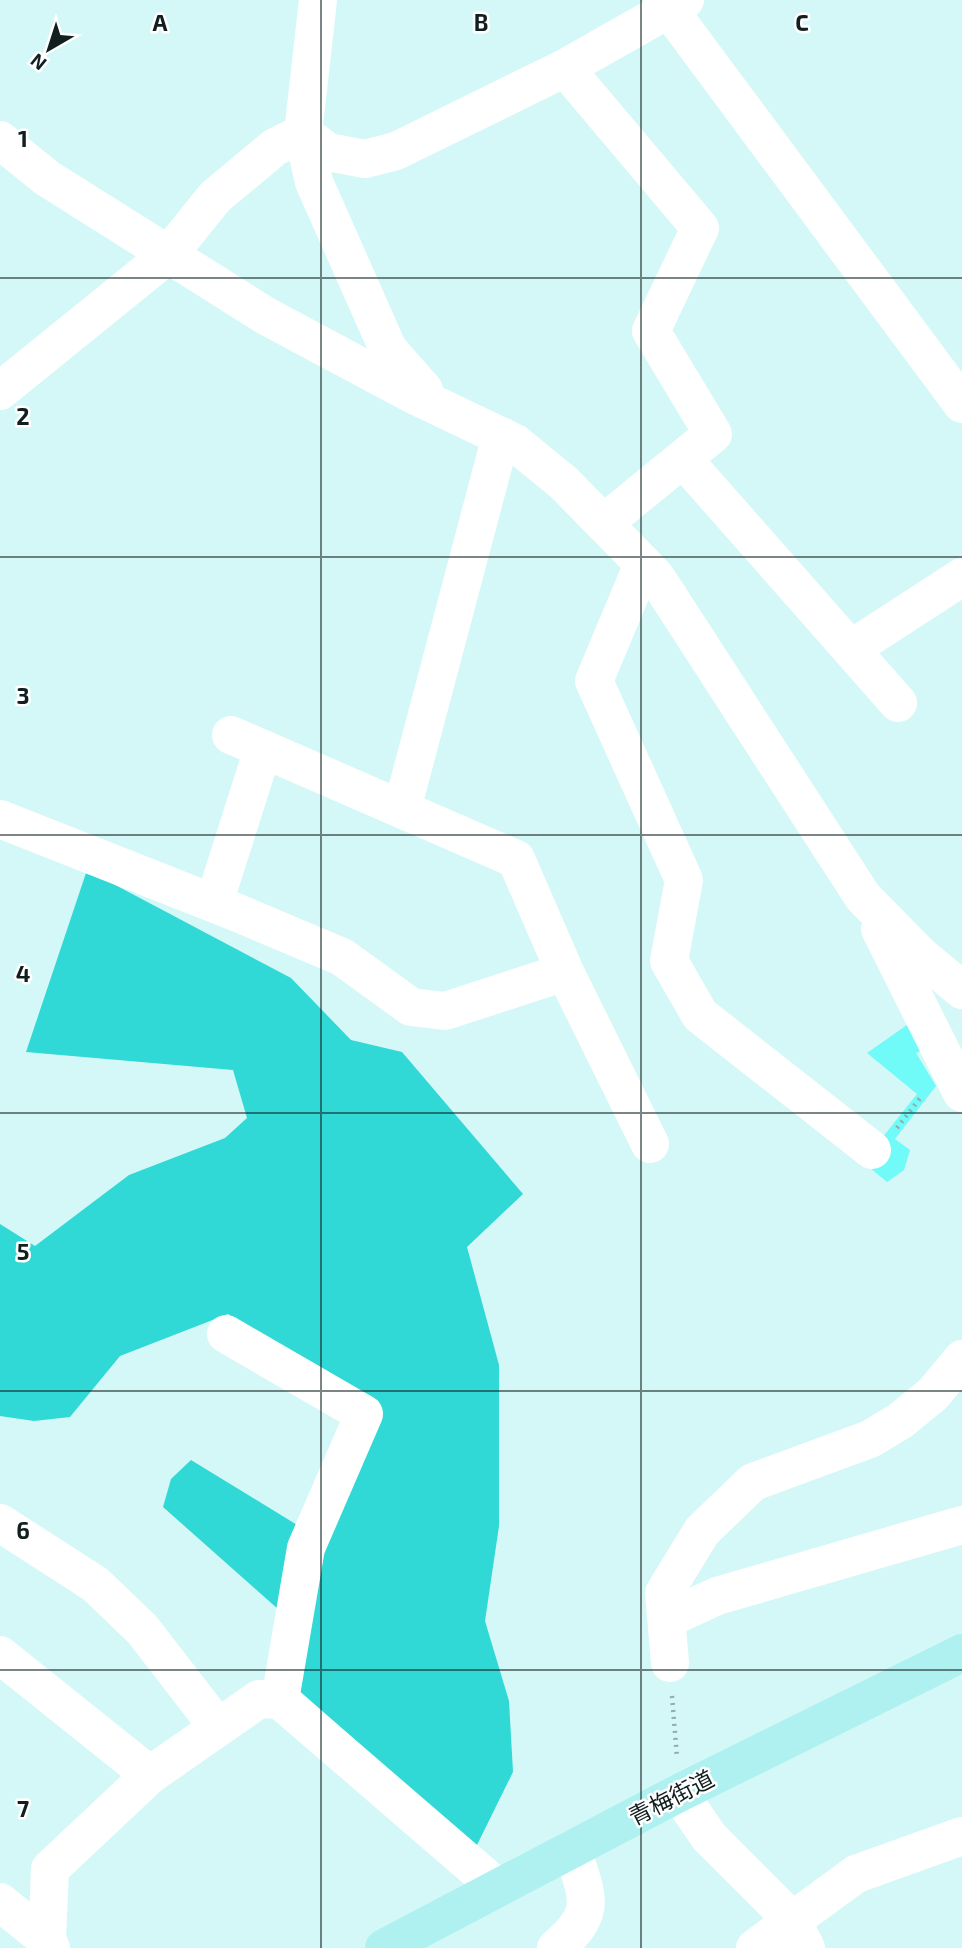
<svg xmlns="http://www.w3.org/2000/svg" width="962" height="1948" font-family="'Exo 2','Noto Sans JP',sans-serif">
<rect width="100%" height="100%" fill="#d4f8f7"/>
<!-- green -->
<path fill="#70faf8" d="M 917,1018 L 923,1050 L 916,1053 L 936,1086 L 895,1139 L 910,1150 L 904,1170 L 887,1182 L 863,1162 L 917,1094 L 867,1053 Z"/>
<!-- forest -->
<path fill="#30d8d6" d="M 87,870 L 291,978 L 351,1040 L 402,1052 L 523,1194 L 467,1247 L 499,1365 L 499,1526 L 485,1621 L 509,1701 L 513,1772 L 476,1847 L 295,1687 L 305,1633 L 163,1507 L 171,1479 L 191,1460 L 325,1542 L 376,1408 L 228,1314 L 120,1356 L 70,1417 L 34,1421 L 0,1416 L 0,1224 L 35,1246 L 129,1175 L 225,1138 L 247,1118 L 233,1070 L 26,1052 Z"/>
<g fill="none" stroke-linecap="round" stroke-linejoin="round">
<!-- path -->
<g stroke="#91adac" stroke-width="4.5" stroke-dasharray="2 5" stroke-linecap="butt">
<path d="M 897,1128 L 921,1097"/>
<path d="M 672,1696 L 677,1757"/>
</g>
<!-- minor -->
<g stroke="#fff" stroke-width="38">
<path d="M 662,0 L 962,404"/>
<path d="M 565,68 L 700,228 L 651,331 L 713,434 L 604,523"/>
<path d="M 303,133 L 328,152 L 365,159 L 396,151 L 565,68 L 685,0"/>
<path d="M 303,133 L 314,182 L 388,349 L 424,390"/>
<path d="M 0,140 L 47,178 L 266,316 L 412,394 L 515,443 L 564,483 L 656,577 L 863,897 L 920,955 L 962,990"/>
<path d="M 0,391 L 169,254 L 215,197 L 275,147 L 303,133 L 318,0"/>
<path d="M 684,460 L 898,703"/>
<path d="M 643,564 L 594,681 L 684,880 L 669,961 L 700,1015 L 872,1150"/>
<path d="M 851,649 L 962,577"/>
<path d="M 231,735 L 516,859 L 565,972 L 650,1144"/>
<path d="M 402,809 L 501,436"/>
<path d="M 0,819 L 233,911 L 342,957 L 411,1007 L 445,1011 L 565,972"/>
<path d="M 214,903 L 263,749"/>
<path d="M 880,929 L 962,1093"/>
<path d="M 226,1334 L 364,1414 L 306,1548 L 280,1700"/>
<path d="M 0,1523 L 95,1584 L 142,1629 L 217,1726"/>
<path d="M 667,1619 L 717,1596 L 962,1525"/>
<path d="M 0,1655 L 150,1775"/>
<path d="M 670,1663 L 664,1593 L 702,1531 L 753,1482 L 870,1439 L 900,1421 L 933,1394 L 962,1359"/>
<path d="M 679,1793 L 709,1837 L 791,1919 L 806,1948"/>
<path d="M 0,1902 L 47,1940"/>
<path d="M 51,1948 L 47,1940 L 50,1869 L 150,1775 L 259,1699 L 280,1700 L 498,1888"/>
<path d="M 556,1948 C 599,1912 587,1897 572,1849"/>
<path d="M 755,1948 L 856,1874 L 962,1836"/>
</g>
<!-- major -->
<path stroke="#aff1f0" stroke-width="38" d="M 384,1948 L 679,1793 L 962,1653"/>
</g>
<!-- grid -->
<path fill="none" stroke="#121f1f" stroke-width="2" stroke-opacity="0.55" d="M 321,0 L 321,1948M 641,0 L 641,1948M 0,278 L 962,278M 0,557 L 962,557M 0,835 L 962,835M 0,1113 L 962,1113M 0,1391 L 962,1391M 0,1670 L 962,1670"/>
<g text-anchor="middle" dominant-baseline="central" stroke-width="5" stroke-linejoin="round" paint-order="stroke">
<!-- street labels -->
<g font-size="23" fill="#121f1f" stroke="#fff">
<text transform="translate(671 1797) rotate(-27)">青梅街道</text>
</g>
</g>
<g font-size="23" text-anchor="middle" font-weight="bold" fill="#121f1f" stroke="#fff" stroke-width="5" stroke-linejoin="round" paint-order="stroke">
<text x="160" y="31">A</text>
<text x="481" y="31">B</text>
<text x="802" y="31">C</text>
<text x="23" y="147">1</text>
<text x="23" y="425">2</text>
<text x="23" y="704">3</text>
<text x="23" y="982">4</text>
<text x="23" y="1260">5</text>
<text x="23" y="1539">6</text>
<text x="23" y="1817">7</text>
</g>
<!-- north arrow -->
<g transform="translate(49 49) rotate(219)" stroke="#ffffff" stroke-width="5" paint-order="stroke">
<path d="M0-5L12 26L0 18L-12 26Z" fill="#121f1f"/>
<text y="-10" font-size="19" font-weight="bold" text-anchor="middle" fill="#121f1f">N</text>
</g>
</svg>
